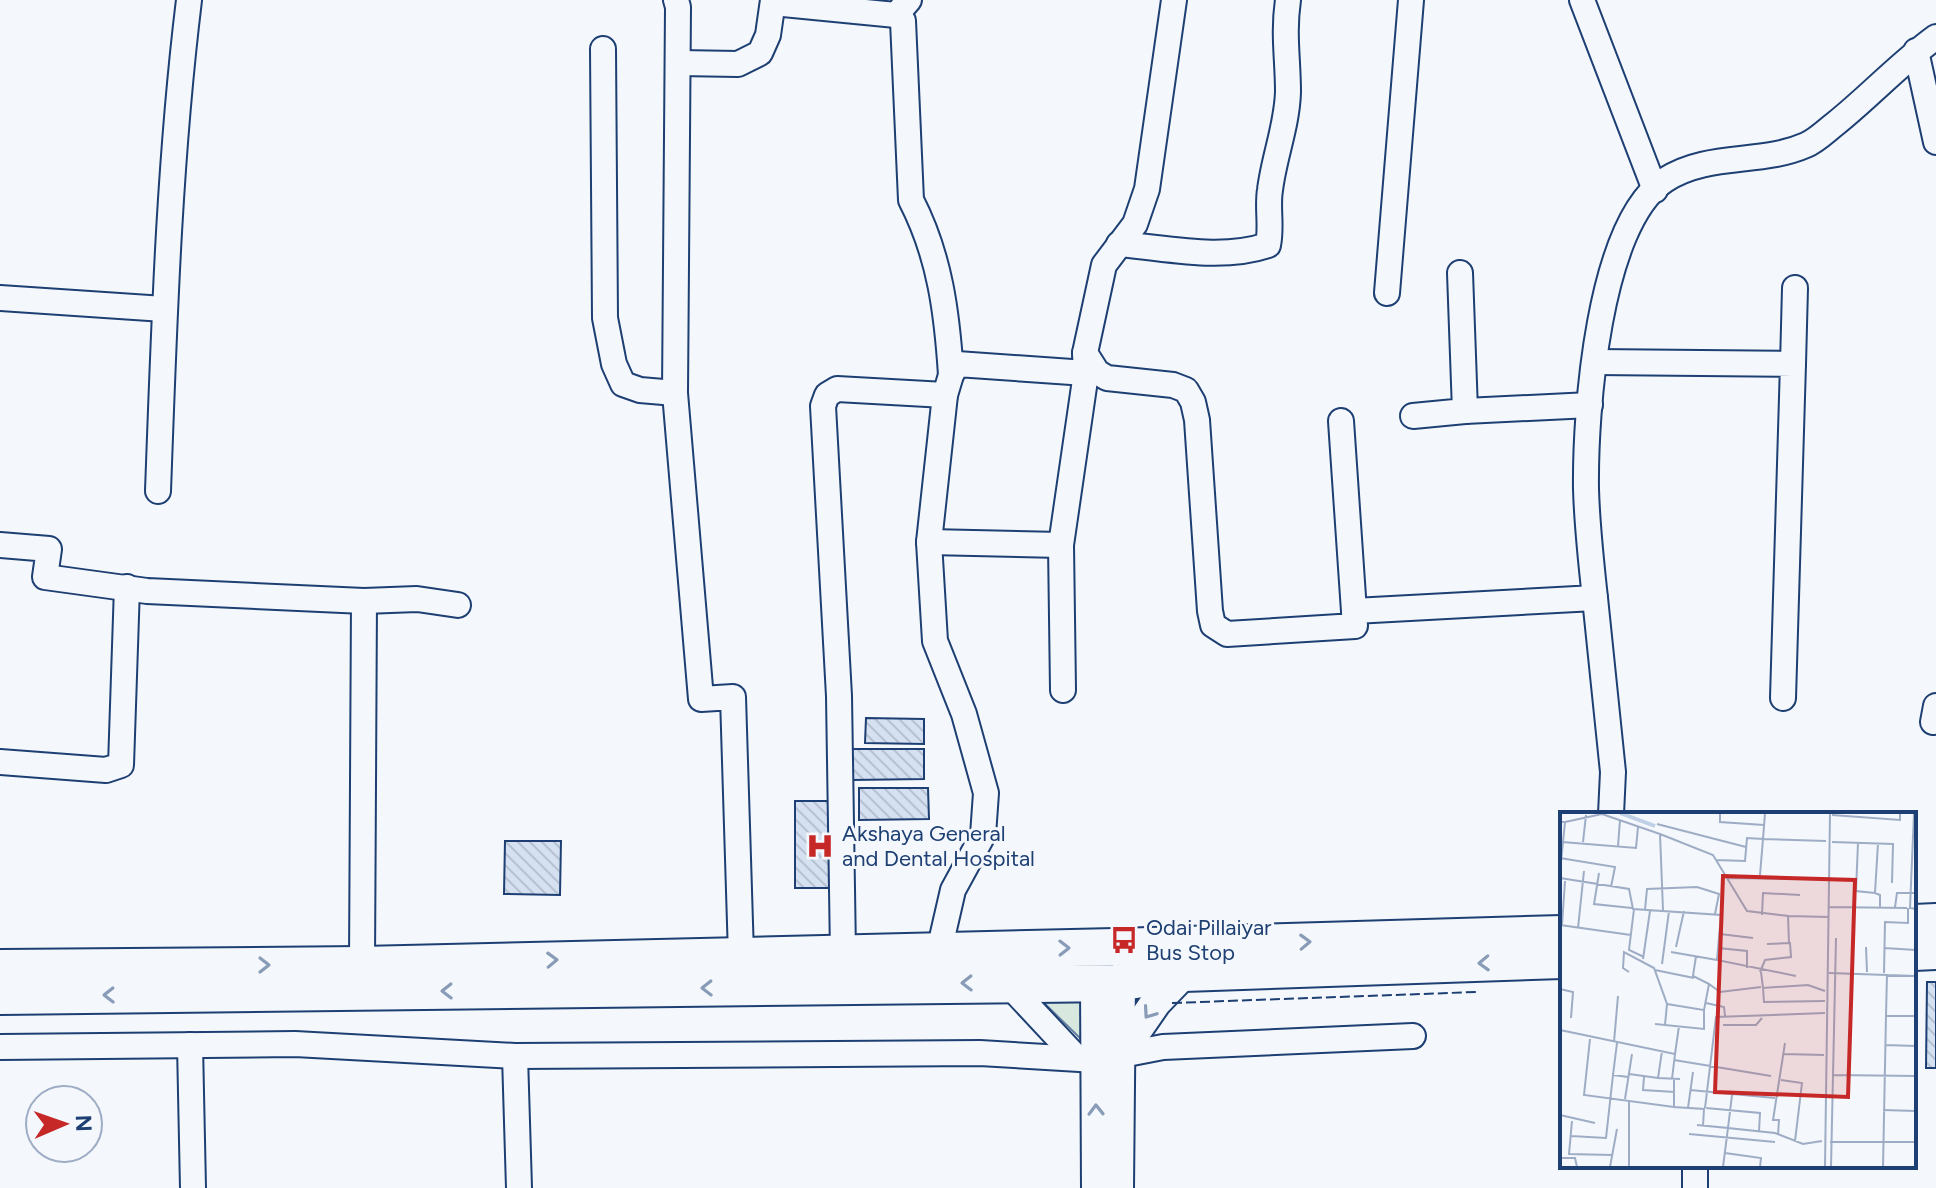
<svg xmlns="http://www.w3.org/2000/svg" width="1936" height="1188" font-family="Figtree,sans-serif">
<defs>
<pattern id="building-back-hatch" width="6" height="6" patternUnits="userSpaceOnUse" patternTransform="scale(2)"><rect width="6" height="6" fill="#d5e0f0"/><path d="M-1 5l2 2M0 0l6 6M5-1l2 2" fill="none" stroke="#b6c1d1"/></pattern>
</defs>
<rect width="100%" height="100%" fill="#f4f7fb"/>
<!-- green -->
<path fill="#d7e8df" stroke="#687fa3" stroke-width="2" d="M 1038,997 L 1088,999 L 1085,1043 Z"/>
<!-- building -->
<g fill="url(#building-back-hatch)" stroke="#1d3f73" stroke-width="2">
<path d="M 866,718 L 924,719 L 924,744 L 865,743 Z"/>
<path d="M 852,749 L 924,749 L 924,779 L 852,780 Z"/>
<path d="M 859,788 L 928,788 L 929,819 L 859,820 Z"/>
<rect x="795" y="801" width="41" height="87"/>
<path d="M 505,841 L 561,841 L 560,895 L 504,894 Z"/>
<path d="M 1927,982 L 1936,982 L 1936,1068 L 1926,1068 Z"/>
</g>
<g fill="none" stroke-linecap="round" stroke-linejoin="round">
<!-- minor casing -->
<g stroke="#1d3f73" stroke-width="28">
<g id="minor">
<path d="M 676,0 L 678,7 L 675,393 L 701,699 L 733,697 L 741,955"/>
<path d="M 909,0 L 896,15 L 903,21 L 911,200 C 940,256 947,313 951,375"/>
<path d="M 1582,0 L 1655,190"/>
<path d="M 773,3 L 896,15"/>
<path d="M 603,49 L 605,318 L 614,364 L 623,384 L 640,390 L 675,393"/>
<path d="M 1916,51 L 1936,142"/>
<path d="M 679,63 L 738,64 L 760,53 L 768,35 L 773,0"/>
<path d="M 1119,244 C 1168,248 1220,261 1268,245 C 1272,226 1267,208 1270,190 C 1274,157 1287,126 1288,92 C 1288,59 1283,34 1288,0"/>
<path d="M 1387,293 L 1411,0"/>
<path d="M 0,298 L 164,309"/>
<path d="M 1085,353 L 1097,372 L 1107,378 L 1173,385 L 1186,390 L 1193,402 L 1197,420 L 1210,611 L 1213,625 L 1227,634 L 1355,626 L 1341,421"/>
<path d="M 1595,362 L 1793,364 L 1783,698"/>
<path d="M 1793,364 L 1795,288"/>
<path d="M 1465,411 L 1590,405"/>
<path d="M 1413,416 L 1465,411 L 1460,273"/>
<path d="M 158,491 C 164,328 169,163 189,0"/>
<path d="M 929,542 L 1061,545"/>
<path d="M 0,545 L 49,549 L 45,577 L 147,591 L 364,601 L 417,599 L 458,605"/>
<path d="M 1595,598 L 1613,772 L 1611,814"/>
<path d="M 1354,611 L 1595,598 C 1591,562 1587,525 1586,489 C 1585,413 1598,224 1665,180 C 1708,152 1761,165 1806,145 C 1816,141 1826,131 1835,124 C 1870,96 1900,63 1936,37"/>
<path d="M 1063,690 L 1061,545 L 1086,373 L 1085,353 L 1104,265 L 1135,224 L 1147,189 L 1174,0"/>
<path d="M 1933,722 L 1936,706"/>
<path d="M 0,762 L 106,770 L 121,765 L 127,587"/>
<path d="M 939,951 L 953,890 L 983,835 L 986,793 L 964,714 L 935,641 L 929,542 L 945,395 L 951,375 L 957,364 L 1086,373"/>
<path d="M 843,953 L 839,696 L 823,406 L 827,395 L 837,389 L 945,395"/>
<path d="M 362,965 L 364,601"/>
<path d="M 1006,982 L 1077,1058"/>
<path d="M 190,1045 L 193,1188"/>
<path d="M 0,1047 L 295,1044 L 515,1056 L 980,1053 L 1096,1060 L 1163,1047 L 1413,1036"/>
<path d="M 515,1056 L 519,1188"/>
<path d="M 1695,1166 L 1695,1188"/>
</g>
</g>
<!-- major casing -->
<g stroke="#1d3f73" stroke-width="34">
<g id="major">
<path d="M 1096,983 L 1097,1188"/>
<path d="M 1118,1057 L 1156,1002 L 1184,973"/>
<path d="M 1118,1188 L 1120,982"/>
</g>
</g>
<!-- highway casing -->
<g stroke="#1d3f73" stroke-width="40">
<g id="highway">
<path d="M 1914,923 L 1936,922"/>
<path d="M 1914,952 L 1936,951"/>
<path d="M 0,968 L 362,965 L 1115,947 L 1562,934"/>
<path d="M 0,996 L 1115,983 L 1184,973 L 1562,960"/>
</g>
</g>
<!-- minor -->
<use href="#minor" stroke="#f4f7fb" stroke-width="24"/>
<!-- major -->
<use href="#major" stroke="#f4f7fb" stroke-width="30"/>
<!-- highway -->
<use href="#highway" stroke="#f4f7fb" stroke-width="36"/>
<!-- fence -->
<path stroke="#1d3f73" stroke-width="2" stroke-dasharray="10 4" stroke-linecap="butt" d="M 1172,1003 L 1476,992"/>
</g>
<!-- one-way arrows -->
<defs><path id="oneway-chevron" d="M-2-3.5L2.5 0L-2 3.5" fill="none" stroke-width="1.6" stroke-linecap="round" stroke-linejoin="round" transform="scale(2)"/></defs>
<g stroke="#889bb7">
<use href="#oneway-chevron" transform="translate(1305 942) rotate(-2)"/>
<use href="#oneway-chevron" transform="translate(1064 948) rotate(-1)"/>
<use href="#oneway-chevron" transform="translate(552 960) rotate(-2)"/>
<use href="#oneway-chevron" transform="translate(1484 963) rotate(178)"/>
<use href="#oneway-chevron" transform="translate(264 965)"/>
<use href="#oneway-chevron" transform="translate(967 983) rotate(179)"/>
<use href="#oneway-chevron" transform="translate(707 988) rotate(179)"/>
<use href="#oneway-chevron" transform="translate(447 991) rotate(179)"/>
<use href="#oneway-chevron" transform="translate(109 995) rotate(179)"/>
<use href="#oneway-chevron" transform="translate(1149 1013) rotate(125)"/>
<use href="#oneway-chevron" transform="translate(1096 1110) rotate(-91)"/>
</g>
<!-- icons -->
<defs>
<g id="hospital-bare" transform="scale(2.16)"><path d="M-5-5h3v3.5h4V-5h3V5h-3V1.5h-4V5h-3Z" fill="#c62828" stroke="#f4f7fb" stroke-width="2.5" paint-order="stroke"/></g>
<g id="bus-bare" transform="scale(2.16)"><path d="M-5-6H5V4H4V6H2V4H-2V6H-4V4H-5ZM-3.5-4V0h7V-4ZM-3.5 1.2v1.5H-2V1.2ZM2 1.2v1.5H3.5V1.2Z" fill="#c62828" stroke="#f4f7fb" stroke-width="2.5" paint-order="stroke"/></g>
</defs>
<g fill-rule="evenodd">
<use href="#hospital-bare" x="820" y="846"/>
<use href="#bus-bare" x="1124" y="940"/>
</g>
<g text-anchor="middle" dominant-baseline="central" stroke-width="6" stroke-linejoin="round" paint-order="stroke">
<!-- poi labels -->
<g font-size="22" fill="#1d3f73" stroke="#f4f7fb" text-anchor="start">
<text x="842" y="833">Akshaya General<tspan x="842" dy="25">and Dental Hospital</tspan></text>
<text x="1146" y="927">Odai Pillaiyar<tspan x="1146" dy="25">Bus Stop</tspan></text>
</g>
</g>
<!-- overview -->
<g transform="translate(1560 812)">
<rect width="356" height="356" fill="#f4f7fb"/>
<path fill="none" stroke="#bed0e5" stroke-width="4" d="M 60,1 L 95,14"/>
<path fill="none" stroke="#9eadc5" stroke-width="2" d="M 160,1 L 160,10 L 204,13M 205,1 L 203,27 L 266,29M 354,1 L 350,96 L 356,97M 272,3 L 340,8 L 340,1M 0,10 L 5,10 L 0,60M 5,10 L 42,2 L 100,22 L 103,98M 97,12 L 186,35M 100,22 L 153,43 L 187,99 L 228,104 L 229,131M 2,30 L 76,36 L 78,15M 23,30 L 26,3M 272,30 L 333,32 L 332,71M 298,31 L 296,79 L 315,81M 318,31 L 315,81 L 320,83 L 320,96M 58,34 L 60,8M 0,46 L 55,55 L 51,75M 156,48 L 185,49 L 187,26 L 203,27 L 200,63M 39,61 L 34,92 L 72,96M 0,66 L 69,77 L 73,97 L 161,103 L 157,148 L 236,164M 168,66 L 243,67M 269,95 L 347,96M 335,95 L 337,81 L 356,81M 74,97 L 69,138 L 84,145M 85,98 L 87,77 L 137,75 L 159,82 L 155,102M 202,103 L 203,81 L 240,83M 228,104 L 269,105M 0,113 L 71,123M 2,113 L 5,69M 18,116 L 24,59M 160,122 L 193,126M 116,135 L 124,99M 306,135 L 307,160M 158,136 L 187,139 L 187,156M 324,136 L 356,138M 111,140 L 157,148M 136,144 L 133,164 L 149,172M 83,147 L 90,99M 102,152 L 109,99M 95,158 L 134,166M 69,160 L 63,156 L 64,140 L 94,156 L 107,192 L 105,213M 200,160 L 205,148 L 231,145 L 230,131 L 207,132M 201,160 L 203,176 L 248,173 L 265,179M 269,161 L 356,164M 324,161 L 325,110 L 348,111 L 348,96M 203,176 L 204,190 L 265,189M 0,177 L 13,180 L 11,206M 146,191 L 164,195 L 165,204M 144,198 L 149,172 L 160,180 L 201,175M 326,204 L 327,162M 95,212 L 144,217 L 144,198 L 107,192M 163,213 L 196,213 L 202,206M 0,218 L 115,242 L 112,267M 30,227 L 24,283 L 114,295M 54,230 L 58,184M 325,233 L 356,234M 102,239 L 98,266 L 120,267M 115,242 L 119,214M 224,242 L 264,243M 114,248 L 211,264M 69,262 L 98,266M 53,263 L 57,231M 273,263 L 356,264M 84,265 L 83,278 L 115,280M 114,267 L 114,295 L 144,297 L 143,314M 221,268 L 242,271 L 235,329M 130,278 L 215,286M 172,283 L 168,316 L 215,321 L 243,332 L 262,329M 65,287 L 72,242M 128,296 L 133,260M 145,296 L 156,205 L 265,201M 146,296 L 200,301 L 199,319M 323,298 L 356,299M 0,303 L 35,311M 12,309 L 9,342 L 52,343M 137,313 L 168,316 L 163,355M 129,322 L 215,330M 218,323 L 219,308 L 213,308 L 225,231M 11,324 L 46,326 L 53,263 L 68,265M 270,330 L 356,330M 165,341 L 201,346 L 200,355M 0,346 L 15,346 L 17,355M 50,355 L 57,317M 69,355 L 69,290M 265,355 L 270,1M 271,355 L 276,126M 323,355 L 326,204 L 356,204"/>
<path fill="#c62828" fill-opacity="0.15" stroke="#c62828" stroke-width="4" d="M 163,64 L 295,68 L 288,285 L 155,280 Z"/>
<rect width="356" height="356" fill="none" stroke="#1d3f73" stroke-width="4"/>
</g>
<!-- north arrow -->
<g transform="translate(64 1124) rotate(88)"><circle r="38" fill="#f4f7fb" stroke="#9eadc5" stroke-width="2"/>
<path d="M0-6L14 30L0 20L-14 30Z" fill="#c62828"/>
<text y="-12" font-size="22" font-weight="bold" text-anchor="middle" fill="#1d3f73">N</text>
</g>
</svg>
